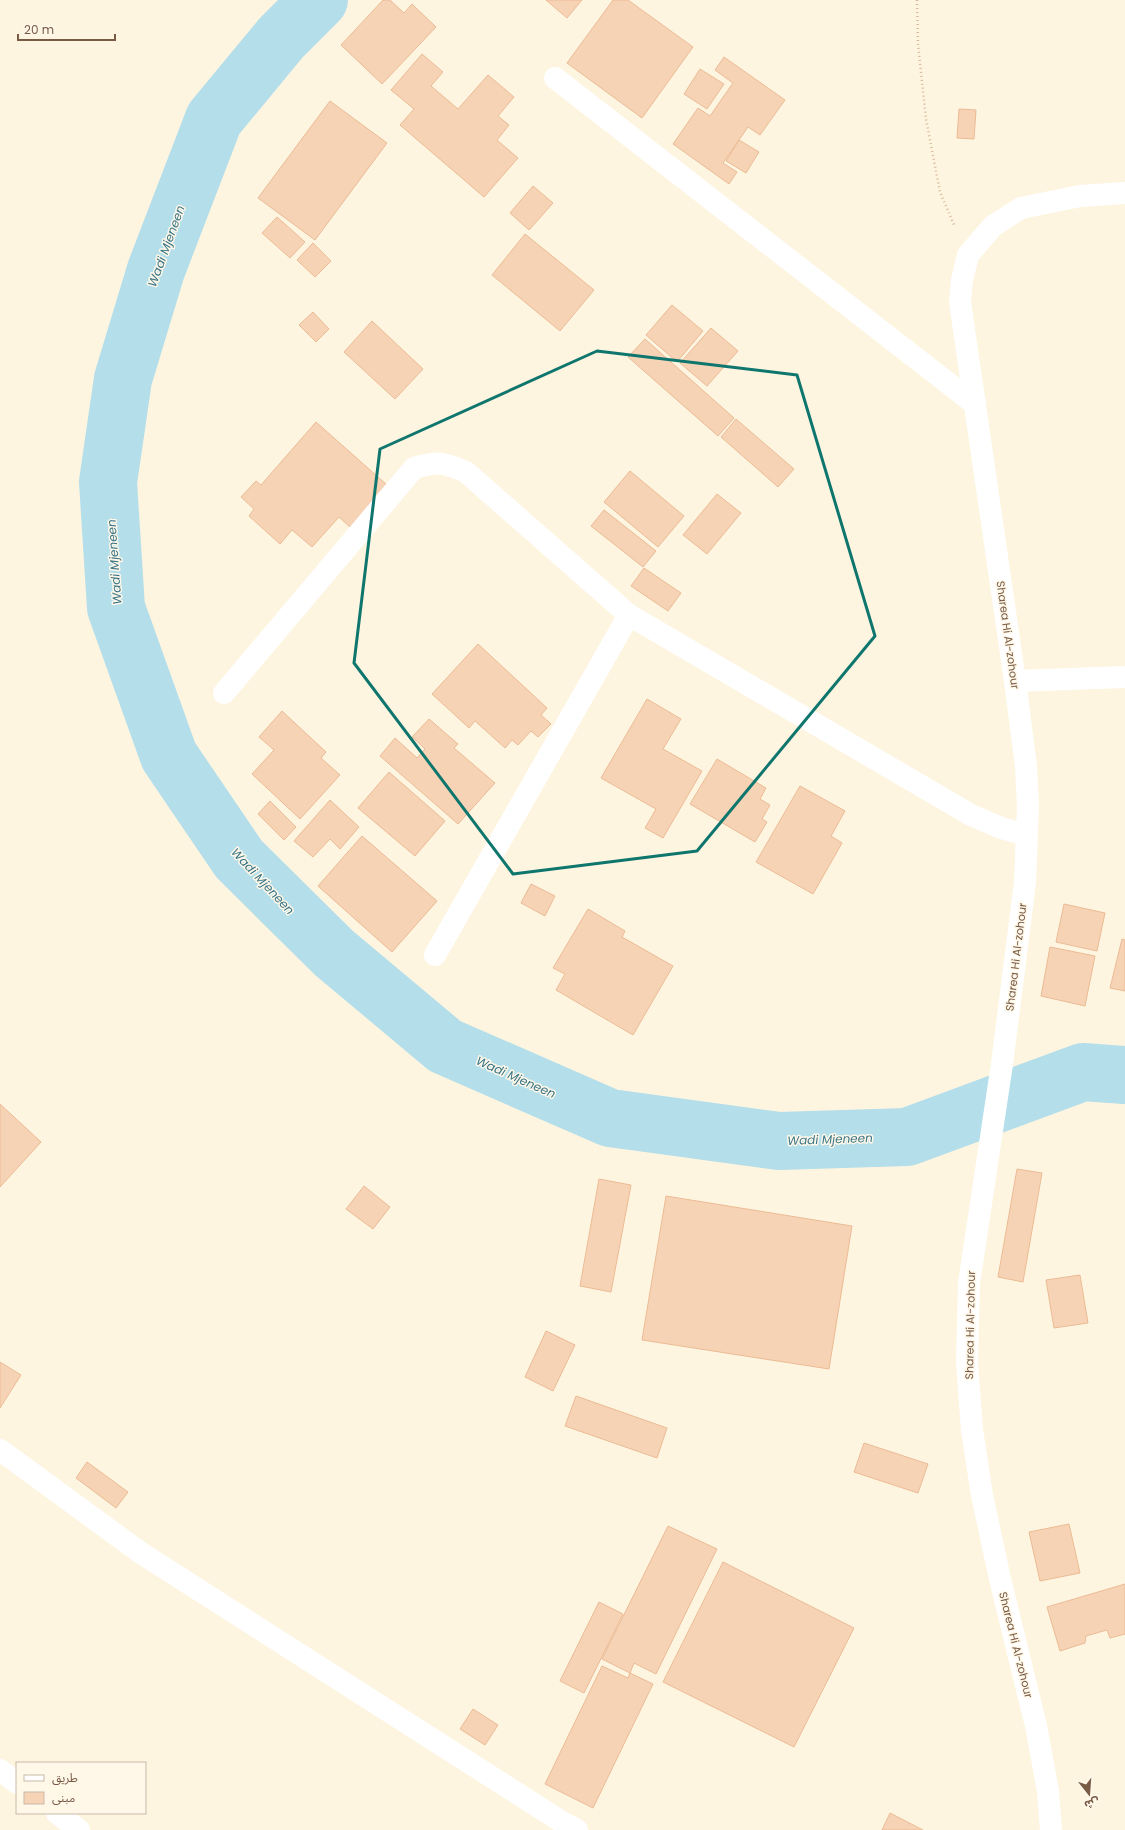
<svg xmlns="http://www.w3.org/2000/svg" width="1125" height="1830" font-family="Poppins,'Noto Sans Arabic',sans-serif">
<rect width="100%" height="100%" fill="#fef5e1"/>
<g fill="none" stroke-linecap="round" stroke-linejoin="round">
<!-- river -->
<path stroke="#b3deea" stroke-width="58" d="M 319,0 L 281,38 L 214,119 L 156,270 L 123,379 L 108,482 L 116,608 L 169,756 L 239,859 L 334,953 L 445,1046 L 610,1118 L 779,1141 L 907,1137 L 1083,1072 L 1125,1075"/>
</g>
<!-- building -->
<g fill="#f7d3b6" stroke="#ebbb94">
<path d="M 383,0 L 390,0 L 404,13 L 412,4 L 436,27 L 382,84 L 341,45 Z"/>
<path d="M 546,0 L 582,0 L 567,18 Z"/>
<path d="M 613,0 L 628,0 L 693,47 L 642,118 L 567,63 Z"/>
<path d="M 422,54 L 443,72 L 431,86 L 458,109 L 488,75 L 514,97 L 498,116 L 509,125 L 497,140 L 518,158 L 484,197 L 400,125 L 414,109 L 391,90 Z"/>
<path d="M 724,57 L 785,100 L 760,135 L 748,127 L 723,163 L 737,172 L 729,184 L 673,144 L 698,108 L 710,116 L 733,83 L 715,70 Z"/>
<path d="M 700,69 L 724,84 L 707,109 L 684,94 Z"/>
<path d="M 330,101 L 387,143 L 315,240 L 258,198 Z"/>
<path d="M 959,109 L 976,110 L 974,139 L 957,138 Z"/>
<path d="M 739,140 L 759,152 L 746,173 L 726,161 Z"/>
<path d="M 533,186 L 553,203 L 529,230 L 510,213 Z"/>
<path d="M 277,217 L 305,242 L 290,258 L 262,233 Z"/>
<path d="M 525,234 L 594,290 L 560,331 L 492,275 Z"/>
<path d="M 313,243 L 331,261 L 315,277 L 297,260 Z"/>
<path d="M 672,305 L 703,331 L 677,362 L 646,335 Z"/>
<path d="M 313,312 L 329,329 L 316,342 L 299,325 Z"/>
<path d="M 372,321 L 423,369 L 395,399 L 344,352 Z"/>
<path d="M 711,328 L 738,351 L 707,386 L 680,363 Z"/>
<path d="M 645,339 L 734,418 L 718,436 L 628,357 Z"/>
<path d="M 736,419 L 794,469 L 778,487 L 721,437 Z"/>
<path d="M 316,422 L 387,485 L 350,527 L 339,517 L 312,547 L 292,530 L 280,544 L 249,516 L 254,509 L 241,497 L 256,481 L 261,485 Z"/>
<path d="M 630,471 L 684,516 L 658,547 L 604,502 Z"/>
<path d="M 717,494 L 741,513 L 707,554 L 683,535 Z"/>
<path d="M 604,510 L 656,551 L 643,567 L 591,526 Z"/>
<path d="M 644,568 L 681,593 L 668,611 L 631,586 Z"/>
<path d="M 478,644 L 547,708 L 541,715 L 551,724 L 538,737 L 531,731 L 518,745 L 512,740 L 505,748 L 475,721 L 469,728 L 432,694 Z"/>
<path d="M 647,699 L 681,719 L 663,749 L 702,771 L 663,838 L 645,828 L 656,809 L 601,778 Z"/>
<path d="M 282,711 L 326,752 L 321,758 L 340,775 L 300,819 L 252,774 L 274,750 L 259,737 Z"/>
<path d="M 429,719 L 458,744 L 454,748 L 495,783 L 458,824 L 380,756 L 395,738 L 417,758 L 425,749 L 412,737 Z"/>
<path d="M 717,759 L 766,788 L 760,799 L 770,805 L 762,819 L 767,822 L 755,842 L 690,804 Z"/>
<path d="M 389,772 L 445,821 L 415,856 L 358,808 Z"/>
<path d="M 800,786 L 845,811 L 831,836 L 842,843 L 813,894 L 756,862 Z"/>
<path d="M 330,800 L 359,827 L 340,849 L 330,839 L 313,857 L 294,841 Z"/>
<path d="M 270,801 L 296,827 L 284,840 L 258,814 Z"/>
<path d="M 362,836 L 437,901 L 392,952 L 318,886 Z"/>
<path d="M 531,884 L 555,896 L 545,916 L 521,903 Z"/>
<path d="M 1064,904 L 1105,913 L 1097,951 L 1056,942 Z"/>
<path d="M 588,909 L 625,931 L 622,937 L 673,966 L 633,1035 L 556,990 L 565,974 L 553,968 Z"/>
<path d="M 1122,939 L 1125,940 L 1125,991 L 1110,988 Z"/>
<path d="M 1050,947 L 1095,956 L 1085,1006 L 1041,996 Z"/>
<path d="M 0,1104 L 41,1142 L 0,1187 Z"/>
<path d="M 1017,1169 L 1042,1173 L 1023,1282 L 998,1277 Z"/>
<path d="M 599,1179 L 631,1185 L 611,1292 L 580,1286 Z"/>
<path d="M 364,1186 L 390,1207 L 373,1229 L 346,1209 Z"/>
<path d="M 666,1196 L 852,1226 L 829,1369 L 642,1340 Z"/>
<path d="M 1080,1275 L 1088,1323 L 1054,1328 L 1046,1280 Z"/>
<path d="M 546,1331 L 575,1345 L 553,1391 L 525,1377 Z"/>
<path d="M 0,1362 L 21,1375 L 0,1408 Z"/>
<path d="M 576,1396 L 667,1428 L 657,1458 L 565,1426 Z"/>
<path d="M 864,1443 L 928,1464 L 918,1493 L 854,1472 Z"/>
<path d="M 87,1462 L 128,1492 L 116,1508 L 76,1478 Z"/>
<path d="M 1069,1524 L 1080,1573 L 1040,1581 L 1029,1532 Z"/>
<path d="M 668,1526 L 717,1549 L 656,1674 L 634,1663 L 630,1673 L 602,1659 Z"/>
<path d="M 723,1562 L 854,1628 L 794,1747 L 663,1682 Z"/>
<path d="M 1125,1584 L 1125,1634 L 1110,1638 L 1107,1630 L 1086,1636 L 1085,1643 L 1060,1651 L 1047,1607 Z"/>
<path d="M 599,1602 L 623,1614 L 584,1693 L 560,1681 Z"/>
<path d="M 602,1666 L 628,1678 L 630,1673 L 653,1684 L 593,1808 L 545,1784 Z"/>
<path d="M 473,1709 L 498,1725 L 485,1745 L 460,1729 Z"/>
<path d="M 890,1813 L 923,1830 L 882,1830 Z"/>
</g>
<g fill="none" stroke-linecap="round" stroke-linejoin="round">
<!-- path -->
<path stroke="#dbb799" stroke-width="2.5" stroke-dasharray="1 3" stroke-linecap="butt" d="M 917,0 L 918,44 L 926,119 L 940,192 L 955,227"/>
<!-- street -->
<g stroke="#fff" stroke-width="22">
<path d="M 555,78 L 975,404"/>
<path d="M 1015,681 L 1125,677"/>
<path d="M 224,693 L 414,468 C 438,461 443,462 466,472 L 629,615 L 971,815 L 1001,828 L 1027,835"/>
<path d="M 435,955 L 629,615"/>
<path d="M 0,1450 L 141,1553 L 562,1822 L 577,1830"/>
<path d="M 0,1770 L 17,1783"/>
<path d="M 57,1813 L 79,1830"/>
</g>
<!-- secondary -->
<path stroke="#fff" stroke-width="22" d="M 1051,1830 L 1048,1791 L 1036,1726 L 1000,1579 L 982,1495 L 972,1430 L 967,1363 L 969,1283 L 1002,1064 L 1025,882 L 1028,806 L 1026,766 L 1015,681 L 960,302 L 962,280 L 968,255 L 993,226 L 1021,208 L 1080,196 L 1125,193"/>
</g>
<!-- marked area -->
<path fill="none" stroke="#0f766e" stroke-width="3" stroke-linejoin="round" d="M 597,351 L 797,375 L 875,636 L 697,851 L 513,874 L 354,663 L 380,449 Z"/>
<g text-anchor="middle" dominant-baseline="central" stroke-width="3" stroke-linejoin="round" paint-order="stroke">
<!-- street labels -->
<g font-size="11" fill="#785a45" stroke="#fff8e9">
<text transform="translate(1008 635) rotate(82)">Sharea Hi Al-zohour</text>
<text transform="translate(1016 957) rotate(-83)">Sharea Hi Al-zohour</text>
<text transform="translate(970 1325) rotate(-89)">Sharea Hi Al-zohour</text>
<text transform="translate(1016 1645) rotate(76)">Sharea Hi Al-zohour</text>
</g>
<!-- water labels -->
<g font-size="12" font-style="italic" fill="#3a7587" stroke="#fff8e9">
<text transform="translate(166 246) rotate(-70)">Wadi Mjeneen</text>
<text transform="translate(114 562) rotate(-94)">Wadi Mjeneen</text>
<text transform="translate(263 881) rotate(47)">Wadi Mjeneen</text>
<text transform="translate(516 1077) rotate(24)">Wadi Mjeneen</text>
<text transform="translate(830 1139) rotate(-2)">Wadi Mjeneen</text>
</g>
</g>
<!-- legend -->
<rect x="16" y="1762" width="130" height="52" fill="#fff8e9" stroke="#c9b9a7"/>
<rect x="24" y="1775" width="20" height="6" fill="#ffffff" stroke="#c9b9a7"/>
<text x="52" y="1782" font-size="12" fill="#785a45">طريق</text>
<rect x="24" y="1792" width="20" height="12" fill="#f7d3b6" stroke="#c9b9a7"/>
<text x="52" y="1802" font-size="12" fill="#785a45">مبنى</text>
<!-- north arrow -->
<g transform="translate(1089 1794) rotate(163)" stroke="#fff8e9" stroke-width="3" paint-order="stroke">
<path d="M0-3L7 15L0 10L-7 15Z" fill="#785a45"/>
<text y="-6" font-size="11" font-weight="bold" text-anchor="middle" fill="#785a45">ش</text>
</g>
<!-- scale -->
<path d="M18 34v6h97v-6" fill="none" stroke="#785a45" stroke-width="2"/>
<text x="24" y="34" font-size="12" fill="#785a45" stroke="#fff8e9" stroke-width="3" paint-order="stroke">20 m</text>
</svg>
